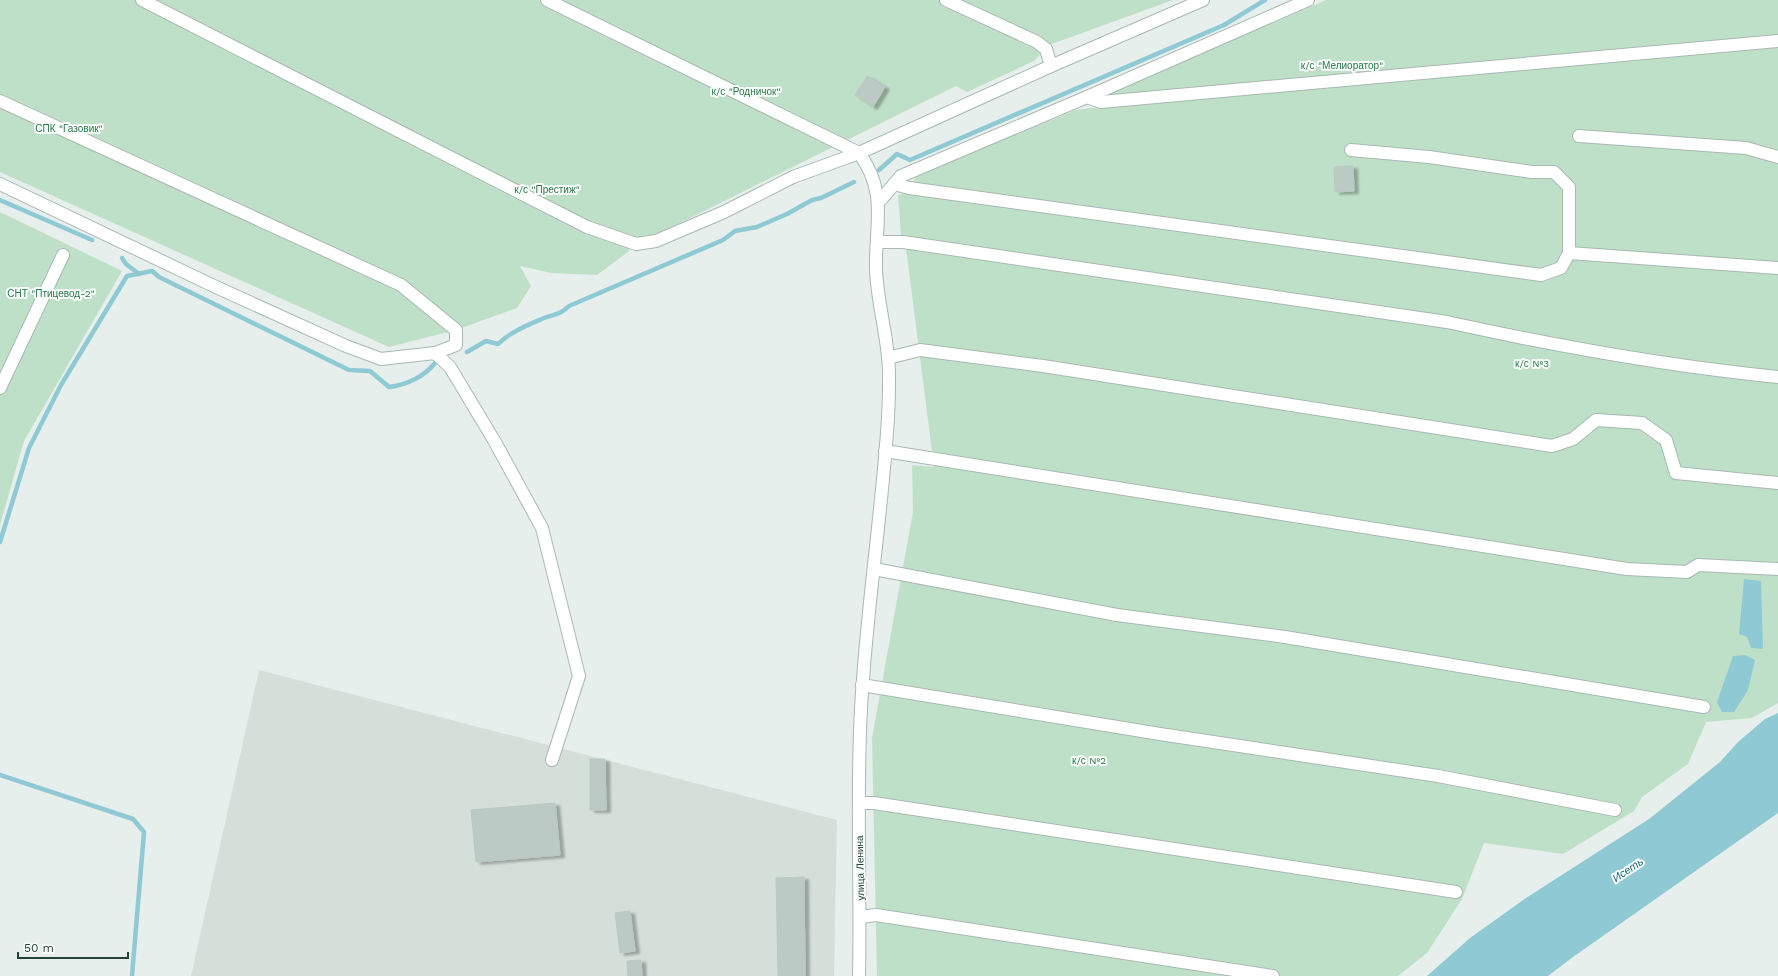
<svg xmlns="http://www.w3.org/2000/svg" width="1778" height="976" font-family="'Work Sans',sans-serif">
<defs>
<filter id="shadow"><feDropShadow dx="4.5" dy="2.5" stdDeviation="1" flood-color="#0004"/></filter>
</defs>
<rect width="100%" height="100%" fill="#e6efeb"/>
<!-- built -->
<path fill="#d4dfda" d="M 259,670 L 837,820 L 834,976 L 191,976 Z"/>
<!-- green -->
<g fill="#bfe0c8">
<path d="M 0,0 L 1173,0 L 1049,45 L 1034,61 L 967,92 L 956,86 L 652,237 L 635,237 L 628,252 L 597,275 L 551,273 L 520,266 L 531,286 L 517,308 L 456,330 L 389,347 L 0,172 Z"/>
<path d="M 1326,0 L 1778,0 L 1778,703 L 1752,718 L 1706,722 L 1688,764 L 1642,797 L 1634,811 L 1563,854 L 1484,843 L 1462,899 L 1427,953 L 1398,976 L 877,976 L 872,738 L 913,512 L 912,465 L 934,467 L 906,248 L 901,235 L 898,195 L 906,193 L 918,174 L 1076,110 L 1101,107 L 1101,97 Z"/>
<path d="M 0,212 L 122,271 L 24,441 L 0,525 Z"/>
</g>
<!-- water -->
<g fill="#8ec9d4">
<path d="M 1744,579 L 1761,581 L 1763,649 L 1751,648 L 1747,637 L 1739,634 Z"/>
<path d="M 1745,655 L 1755,660 L 1748,690 L 1734,712 L 1722,712 L 1717,702 L 1733,656 Z"/>
<path d="M 1778,713 L 1778,813 L 1573,957 L 1548,976 L 1427,976 L 1470,938 L 1526,898 L 1649,819 L 1720,762 L 1738,742 L 1765,719 Z"/>
</g>
<g fill="none" stroke-linecap="round" stroke-linejoin="round">
<!-- stream -->
<g stroke="#8ec9d4" stroke-width="4.5">
<path d="M 879,170 L 897,154 L 910,160 L 1224,25 L 1265,0"/>
<path d="M 0,200 L 92,240"/>
<path d="M 122,258 L 126,264 L 139,274"/>
<path d="M 467,352 L 486,341 L 498,344 C 510,332 528,325 544,318 C 555,314 560,315 569,306 L 723,240 L 735,231 L 757,227 L 787,214 L 812,200 L 821,198 L 854,182"/>
<path d="M 0,542 L 29,448 L 61,385 L 127,276 L 152,271 L 159,277 L 349,370 L 370,371 L 389,387 C 406,385 424,377 435,363"/>
<path d="M 0,775 L 133,819 L 144,832 L 132,976"/>
</g>
</g>
<!-- building -->
<g fill="#bbcac4" stroke="#b8c9c2" filter="url(#shadow)">
<path d="M 867,76 L 885,87 L 873,107 L 855,95 Z"/>
<path d="M 1353,166 L 1354,191 L 1335,192 L 1334,167 Z"/>
<path d="M 590,759 L 605,759 L 606,810 L 590,810 Z"/>
<path d="M 555,803 L 560,855 L 476,862 L 471,810 Z"/>
<path d="M 804,877 L 805,976 L 778,976 L 776,878 Z"/>
<path d="M 630,911 L 635,951 L 620,953 L 615,913 Z"/>
<path d="M 641,960 L 642,976 L 628,976 L 627,961 Z"/>
</g>
<g fill="none" stroke-linecap="round" stroke-linejoin="round">
<!-- minor casing -->
<g stroke="#a8b8b2" stroke-width="14">
<g id="minor">
<path d="M 142,0 L 587,227 L 636,244 L 656,241 L 724,212 L 793,177 L 859,153 L 1051,66 L 1203,0"/>
<path d="M 547,0 L 859,153 C 888,193 875,223 876,269 C 877,298 885,327 888,356 C 890,376 889,398 888,418 C 882,515 866,612 861,709 C 856,798 861,887 859,976"/>
<path d="M 946,0 L 1037,42 L 1046,49 L 1051,66"/>
<path d="M 1087,97 L 1101,102 L 1778,41"/>
<path d="M 0,101 L 401,285 L 456,330 L 456,345 L 435,353"/>
<path d="M 1579,136 L 1746,148 L 1778,157"/>
<path d="M 1351,150 L 1429,157 L 1532,172 L 1554,172 L 1569,187 L 1569,253"/>
<path d="M 0,184 L 216,287 L 346,346 L 381,359 L 435,353 L 450,367 L 495,442 L 542,528 L 579,676 L 552,760"/>
<path d="M 894,184 L 909,188 L 1541,275 L 1561,268 L 1569,253 L 1778,268"/>
<path d="M 878,203 L 901,176 L 1087,97 L 1308,0"/>
<path d="M 877,242 L 903,242 L 1447,322 C 1556,346 1667,366 1778,377"/>
<path d="M 888,358 L 920,350 L 1043,366 L 1552,446 L 1573,439 L 1596,420 L 1642,423 L 1666,440 L 1676,473 L 1778,483"/>
<path d="M 0,388 L 63,255"/>
<path d="M 885,451 L 1627,569 L 1687,572 L 1698,565 L 1778,569"/>
<path d="M 874,569 L 1117,615 L 1285,637 L 1704,707"/>
<path d="M 862,685 L 1160,734 L 1438,776 L 1615,810"/>
<path d="M 859,803 L 874,803 L 1456,892"/>
<path d="M 860,917 L 876,915 L 1273,976"/>
</g>
</g>
<!-- minor -->
<use href="#minor" stroke="#fff" stroke-width="12"/>
</g>
<g text-anchor="middle" dominant-baseline="central" stroke-width="4" stroke-linejoin="round" paint-order="stroke">
<!-- park labels -->
<g font-size="10" fill="#2d7a4b" stroke="#f7fbf9">
<text x="1342" y="65">к/с "Мелиоратор"</text>
<text x="746" y="91">к/с "Родничок"</text>
<text x="69" y="128">СПК "Газовик"</text>
<text x="547" y="189">к/с "Престиж"</text>
<text x="51" y="293">СНТ "Птицевод-2"</text>
<text x="1532" y="363">к/с №3</text>
<text x="1089" y="760">к/с №2</text>
</g>
<!-- street labels -->
<g font-size="10" fill="#24423a" stroke="#f7fbf9">
<text transform="translate(860 868) rotate(-91)">улица Ленина</text>
</g>
<!-- water labels -->
<g font-size="11" font-style="italic" fill="#1c6f80" stroke="#f7fbf9">
<text transform="translate(1628 870) rotate(-34)">Исеть</text>
</g>
</g>
<!-- scale -->
<path d="M18 952v6h110v-6" fill="none" stroke="#24423a" stroke-width="2"/>
<text x="24" y="952" font-size="12" fill="#24423a" stroke="#f7fbf9" stroke-width="3" paint-order="stroke">50 m</text>
</svg>
